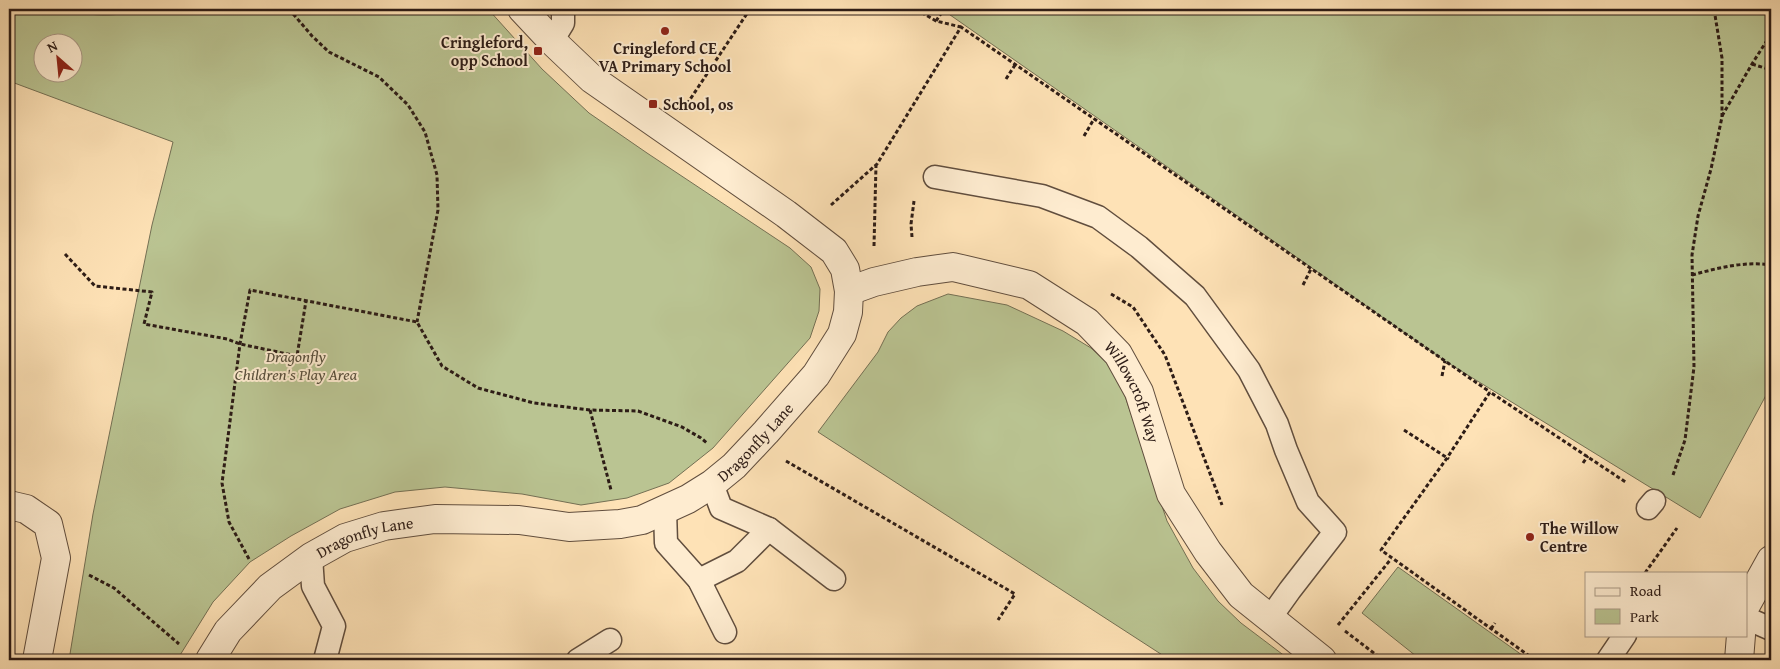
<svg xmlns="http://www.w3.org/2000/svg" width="1780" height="669" font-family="'Gentium Book Plus',serif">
<rect width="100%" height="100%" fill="#fee2b6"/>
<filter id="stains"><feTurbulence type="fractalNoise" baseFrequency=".004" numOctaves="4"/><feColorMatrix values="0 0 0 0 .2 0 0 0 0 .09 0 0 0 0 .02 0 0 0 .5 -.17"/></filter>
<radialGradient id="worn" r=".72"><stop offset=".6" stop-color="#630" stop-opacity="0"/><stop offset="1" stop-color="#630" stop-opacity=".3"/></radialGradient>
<!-- green -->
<g fill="#bac492" stroke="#747054" fill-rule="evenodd">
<path d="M 9,9 C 21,9 35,8 47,9 C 78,13 113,20 143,9 L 488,9 L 542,69 L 589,113 L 647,153 L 790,248 L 811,267 L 820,289 L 819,311 L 810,338 L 713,448 L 669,483 L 627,498 L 581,505 L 522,494 L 445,487 L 395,492 L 340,509 L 291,536 L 250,562 L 213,602 L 177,660 L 69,660 L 93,514 L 152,225 L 173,142 L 9,81 ZM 72,42 L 72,72 L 42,72 L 42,42 Z"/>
<path d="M 944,9 L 1771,9 L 1771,386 L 1700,518 L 1445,361 L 943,10 Z"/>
<path d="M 948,294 L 1007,305 L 1063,331 L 1091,348 L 1108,364 L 1122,387 L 1167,521 L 1193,568 L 1218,601 L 1241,623 L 1290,660 L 1170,660 L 818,432 L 878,352 L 888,332 L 901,318 L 917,306 Z"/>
<path d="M 1398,567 L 1529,660 L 1421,660 L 1362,613 Z"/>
</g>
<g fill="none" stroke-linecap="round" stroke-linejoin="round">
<!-- lane casing -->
<g stroke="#614e3e" stroke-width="25">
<g id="lane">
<path d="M 552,41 L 563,23 L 563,9"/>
<path d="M 935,177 L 1042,196 L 1098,217 L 1139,247 L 1195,296 L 1249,370 L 1277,424 L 1286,450 L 1308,502 L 1335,532 L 1290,590 L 1270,618"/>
<path d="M 712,484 L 721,508 L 769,529 L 834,579"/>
<path d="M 1648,508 L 1654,501"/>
<path d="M 665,510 L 666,543 L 699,580 L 725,632"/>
<path d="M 311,557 L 313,586 L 334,626 L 325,660"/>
<path d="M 699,580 L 737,561 L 769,529"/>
<path d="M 1746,618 L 1771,629"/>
<path d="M 578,660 L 610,640"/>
<path d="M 1608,660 L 1625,635"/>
</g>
</g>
<!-- street casing -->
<g stroke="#614e3e" stroke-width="30">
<g id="street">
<path id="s1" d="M 849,291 L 874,282 L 917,272 L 953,267 L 1029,285 L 1087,322 L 1118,354 L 1139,392 L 1171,494 L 1208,552 L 1241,595 L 1322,660"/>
<path d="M 9,505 L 26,509 L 48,524 L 56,558 L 37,660"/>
<path d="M 1746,605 L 1771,560"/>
<path id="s2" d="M 210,660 L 228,631 L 270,587 L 311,557 L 345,538 L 384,526 L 435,519 L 519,520 L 569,527 L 620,524 L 642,520 L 688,499 L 712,484 L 734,466 L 766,432 L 816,375 L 842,334 L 848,312 L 849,291 L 845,269 L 834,251 L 786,214 L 592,79 L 552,41 L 522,9"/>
<path d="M 1739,660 L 1741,635"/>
</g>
</g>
<!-- path -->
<g stroke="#2d1c16" stroke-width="3" stroke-dasharray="4 2.5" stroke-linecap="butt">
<path d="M 289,9 L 312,36 L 329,52 L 379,77 L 408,105 L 425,132 L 437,175 L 438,210 L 417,322"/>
<path d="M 916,9 L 936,21 L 961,27"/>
<path d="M 936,21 L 944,9"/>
<path d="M 1752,64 L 1771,70"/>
<path d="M 1006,79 L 1015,65"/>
<path d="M 687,104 L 750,9"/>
<path d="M 1722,116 L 1752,64 L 1771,34"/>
<path d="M 1084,136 L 1094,119"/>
<path d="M 831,205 L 877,164 L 961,27 L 1490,392"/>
<path d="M 912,237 L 911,224 L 914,201"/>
<path d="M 874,246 L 876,165"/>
<path d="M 65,254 L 95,286 L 152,292 L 144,324 L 227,339 L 240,344 L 297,356 L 306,301"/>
<path d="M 1692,275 C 1718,268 1744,261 1771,265"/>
<path d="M 1303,285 L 1311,269"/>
<path d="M 1111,294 L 1133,307 L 1165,355 L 1222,505"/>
<path d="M 1442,376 L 1445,361"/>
<path d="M 590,410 L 611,490"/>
<path d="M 1404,430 L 1449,459"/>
<path d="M 786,461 L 1015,594 L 998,620"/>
<path d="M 1583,463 L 1588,456"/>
<path d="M 1673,475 L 1685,440 L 1694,367 L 1692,255 L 1698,216 L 1711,169 L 1722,117 L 1722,58 L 1714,9"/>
<path d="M 249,559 L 229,522 L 222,483 L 240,344 L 250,290 L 417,322 L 442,366 L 478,388 L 534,403 L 590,410 L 638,411 L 682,427 L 701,438 L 707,443"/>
<path d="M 1645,573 L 1677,528"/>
<path d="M 89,575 L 114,588 L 179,644"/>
<path d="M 1338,625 L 1391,559"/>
<path d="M 1491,629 L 1495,623"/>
<path d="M 1345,631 L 1383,660"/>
<path d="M 1535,660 L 1381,550 L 1447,458 L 1490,392 L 1627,483"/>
</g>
<!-- lane -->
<use href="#lane" stroke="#feecd0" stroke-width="22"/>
<!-- street -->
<use href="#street" stroke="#feecd0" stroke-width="28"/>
</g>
<!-- markers -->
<g fill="#8f2418" stroke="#feecd0" stroke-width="2">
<circle cx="665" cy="31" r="5"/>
<rect x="533" y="46" width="10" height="10" rx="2.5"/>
<rect x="648" y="99" width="10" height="10" rx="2.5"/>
<circle cx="1530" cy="537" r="5"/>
</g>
<g text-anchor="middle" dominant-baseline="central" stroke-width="4" stroke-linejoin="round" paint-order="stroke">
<!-- poi labels -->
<g font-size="16" font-weight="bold" fill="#2d1c16" stroke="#feecd0" text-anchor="start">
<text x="528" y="42" text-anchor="end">Cringleford,<tspan x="528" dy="18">opp School</tspan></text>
<text x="665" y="48" text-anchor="middle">Cringleford CE<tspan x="665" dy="18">VA Primary School</tspan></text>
<text x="663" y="104">School, os</text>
<text x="1540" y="528">The Willow<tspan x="1540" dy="18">Centre</tspan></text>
</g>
<!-- park labels -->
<g font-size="16" font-style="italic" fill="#574e3b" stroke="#feecd0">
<text x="296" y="356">Dragonfly<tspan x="296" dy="18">Children's Play Area</tspan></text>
</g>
<!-- street labels -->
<g font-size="16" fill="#2d1c16" stroke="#feecd0">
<text stroke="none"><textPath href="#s1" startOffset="339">Willowcroft Way</textPath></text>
<text stroke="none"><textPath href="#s2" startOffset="624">Dragonfly Lane</textPath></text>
<text stroke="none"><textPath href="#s2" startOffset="204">Dragonfly Lane</textPath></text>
</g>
</g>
<!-- margin -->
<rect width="1780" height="669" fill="none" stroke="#fee2b6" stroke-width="30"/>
<rect x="10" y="10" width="1760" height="649" fill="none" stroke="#2d1c16" stroke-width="2.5"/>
<rect x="15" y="15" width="1750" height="639" fill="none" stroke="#2d1c16"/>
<!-- legend -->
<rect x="1585" y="572" width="162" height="65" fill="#feecd0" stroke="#aa9986"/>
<rect x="1595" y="588" width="25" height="8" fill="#feecd0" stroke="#aa9986"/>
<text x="1630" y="596" font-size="15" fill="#2d1c16">Road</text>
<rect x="1595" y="609" width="25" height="15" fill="#bac492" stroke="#aa9986"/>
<text x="1630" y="622" font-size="15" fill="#2d1c16">Park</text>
<!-- north arrow -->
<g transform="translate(58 58) rotate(333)"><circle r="24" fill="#feecd0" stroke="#aa9986"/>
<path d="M0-4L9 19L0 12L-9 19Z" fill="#8f2418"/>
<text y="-8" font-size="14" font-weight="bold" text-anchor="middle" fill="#2d1c16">N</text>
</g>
<rect width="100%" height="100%" filter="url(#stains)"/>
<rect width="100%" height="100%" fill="url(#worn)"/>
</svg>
